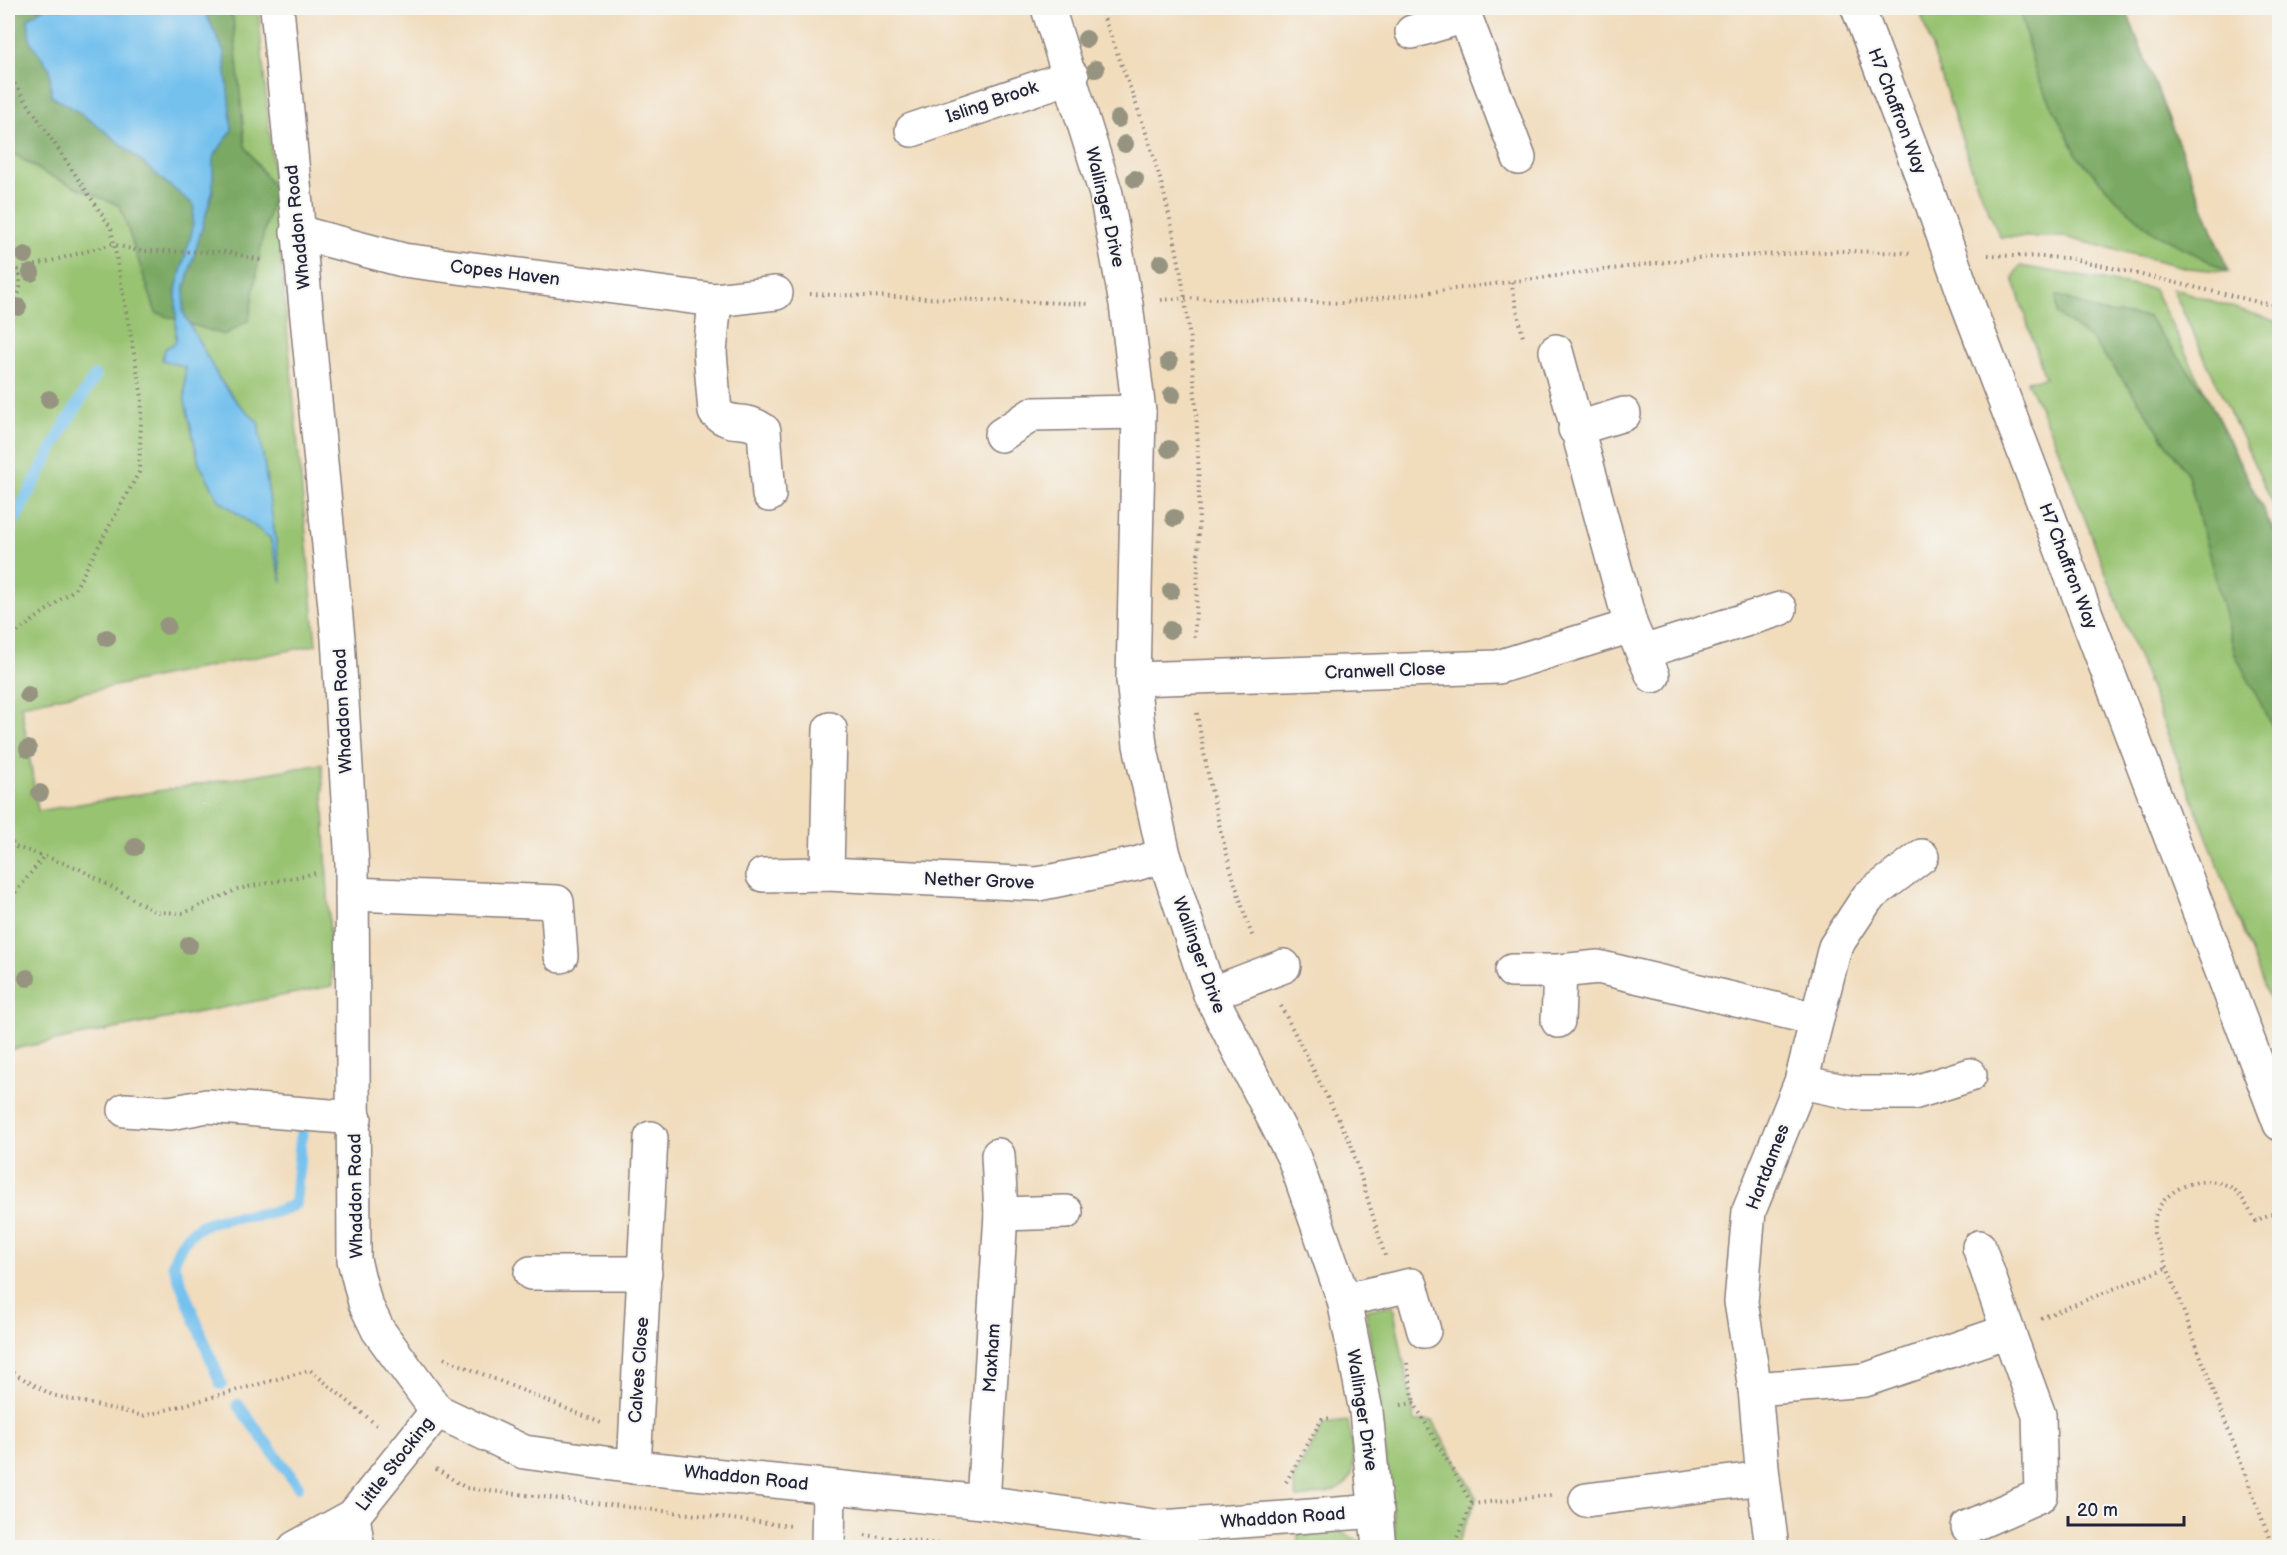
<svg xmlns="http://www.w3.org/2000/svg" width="2287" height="1555" font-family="'Balsamiq Sans',sans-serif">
<rect width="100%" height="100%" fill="#f6f6f2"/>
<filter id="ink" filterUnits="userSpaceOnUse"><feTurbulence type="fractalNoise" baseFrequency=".0167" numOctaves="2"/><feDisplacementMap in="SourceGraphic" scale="12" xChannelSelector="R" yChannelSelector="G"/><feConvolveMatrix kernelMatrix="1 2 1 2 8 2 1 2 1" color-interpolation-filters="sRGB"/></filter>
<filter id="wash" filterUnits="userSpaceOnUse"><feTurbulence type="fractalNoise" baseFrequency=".008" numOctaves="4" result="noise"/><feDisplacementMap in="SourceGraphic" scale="24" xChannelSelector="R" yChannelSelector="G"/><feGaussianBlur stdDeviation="1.35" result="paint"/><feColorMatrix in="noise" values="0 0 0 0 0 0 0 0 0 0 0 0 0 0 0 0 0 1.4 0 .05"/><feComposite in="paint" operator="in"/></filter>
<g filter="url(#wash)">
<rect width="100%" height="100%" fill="#f1dcbc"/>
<!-- green -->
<g fill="#98c371" stroke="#5d7256" stroke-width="1.5">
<path d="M 8,8 L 258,8 L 316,645 L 21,705 L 38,811 L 322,764 L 332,986 L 8,1050 Z"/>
<path d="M 1919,8 L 2125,8 L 2229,272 L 2188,268 L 2064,237 L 2000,237 L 1976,182 Z"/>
<path d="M 2020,266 L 2154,289 L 2279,542 L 2279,1025 L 2056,443 L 2027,381 L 2045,378 L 2013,278 Z"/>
<path d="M 2172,288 L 2279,322 L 2279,517 Z"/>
<path d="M 1393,1305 L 1415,1422 L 1432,1421 L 1477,1497 L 1456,1547 L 1397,1547 L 1366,1310 Z"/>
<path d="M 1348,1421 C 1358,1480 1360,1490 1297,1498 L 1293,1480 L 1324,1424 Z"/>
<path d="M 1335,1529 L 1359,1541 L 1361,1547 L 1299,1547 L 1298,1532 Z"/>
</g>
<!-- forest -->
<g fill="#7aa963" stroke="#4e664f" stroke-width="1.5">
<path d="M 8,8 L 221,8 L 233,17 L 245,146 L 275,190 L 262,240 L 249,320 L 224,335 L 156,313 L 120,206 L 46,174 L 8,150 Z"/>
<path d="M 2019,8 L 2125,8 L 2229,272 L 2153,232 L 2123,206 L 2078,157 L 2036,74 Z"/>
<path d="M 2057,295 L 2100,312 L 2148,317 L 2206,394 L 2279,542 L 2279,739 L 2235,654 L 2188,475 L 2131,390 L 2093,341 L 2057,314 Z"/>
</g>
<!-- water -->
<path fill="#74c1ee" stroke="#4b7294" stroke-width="1.5" d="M 43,8 L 203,8 L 224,52 L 232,130 L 213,158 L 213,190 L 185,287 L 183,312 L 220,380 L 237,402 L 258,422 L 282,582 L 270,538 L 219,500 L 199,463 L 185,401 L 185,367 L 162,360 L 165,349 L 176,342 L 176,289 L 192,231 L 194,205 C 146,169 105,124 51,96 L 50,69 L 30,41 L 28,19 Z"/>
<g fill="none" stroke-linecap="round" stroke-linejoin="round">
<!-- stream -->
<g stroke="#74c1ee" stroke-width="12">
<path d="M 8,532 L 66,423 L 95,376"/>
<path d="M 221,1384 L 173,1264 C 194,1198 249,1229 295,1204 L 302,1127"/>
<path d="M 238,1405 L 298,1486"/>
</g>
</g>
</g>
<g filter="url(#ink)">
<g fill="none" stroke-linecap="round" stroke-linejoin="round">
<!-- minor casing -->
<g stroke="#8a7f7c" stroke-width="36">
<g id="minor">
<path d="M 277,8 L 338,638 L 352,864 L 354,1260 L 365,1303 L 378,1330 L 437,1411 L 524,1452 L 634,1467 L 983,1502 L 1161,1527 L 1377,1511"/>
<path d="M 1048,8 L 1106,194 L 1126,304 L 1139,412 L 1133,679 L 1140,745 L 1164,855 L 1210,994 L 1294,1158 L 1344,1300 L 1366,1411 L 1379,1548"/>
<path d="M 1462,8 L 1519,158"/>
<path d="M 1858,8 L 1926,187"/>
<path d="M 1412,32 L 1465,16"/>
<path d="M 912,130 L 1072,76"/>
<path d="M 297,232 L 403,260 L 715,300 L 776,293"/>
<path d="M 1964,294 L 2280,1124"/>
<path d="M 715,300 L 710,352 L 715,412 C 734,429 744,415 764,431 L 769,495"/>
<path d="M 1556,351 L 1631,626 L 1653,676"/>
<path d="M 1575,429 L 1624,414"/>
<path d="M 1001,435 L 1033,414 L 1139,412"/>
<path d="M 1643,652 L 1780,609"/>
<path d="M 1133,679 L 1498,667 L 1631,626"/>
<path d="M 827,874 L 830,729"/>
<path d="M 763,875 L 827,874 L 1038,884 L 1136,864 L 1164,855"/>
<path d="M 352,894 L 557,902 L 561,956"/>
<path d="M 1512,971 L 1560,971 L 1598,967 L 1816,1019"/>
<path d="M 1210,994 L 1284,966"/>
<path d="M 1558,1021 L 1560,971"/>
<path d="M 1801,1082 L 1853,1093 L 1913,1093 L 1970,1075"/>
<path d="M 125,1110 L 170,1113 L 207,1106 L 355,1118"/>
<path d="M 1001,1214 L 1066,1212"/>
<path d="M 531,1273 L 645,1273"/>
<path d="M 1344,1300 L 1411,1285 L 1424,1331"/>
<path d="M 1755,1389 L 1741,1302 L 1749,1211 L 1801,1082 L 1835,947 L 1868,897 L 1922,856"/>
<path d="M 634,1467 L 651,1138"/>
<path d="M 1763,1478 L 1755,1389 L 1865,1380 L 2008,1331 L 1979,1247"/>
<path d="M 1586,1500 L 1763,1478 L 1772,1548"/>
<path d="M 983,1502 L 1001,1214 L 998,1155"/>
<path d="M 1968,1527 L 2041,1495 L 2039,1415 L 2008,1331"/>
<path d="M 295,1548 L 353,1516"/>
<path d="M 358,1548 L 353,1516 L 437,1411"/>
<path d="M 828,1548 L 829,1487"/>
</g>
</g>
<!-- path -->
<g stroke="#8a7f7c" stroke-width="4" stroke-dasharray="1.5 4.5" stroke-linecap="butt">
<path d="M 1100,8 C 1125,74 1152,141 1168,210 C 1200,343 1204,504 1194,640"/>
<path d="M 8,74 L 111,228 L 142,397 L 139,472 L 75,589 L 8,639"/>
<path d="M 1988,255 L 2069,258 L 2280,307"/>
<path d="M 8,261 L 18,270 C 22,285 22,296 8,304"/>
<path d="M 18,270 L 113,244 L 138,251 L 228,252 L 264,261"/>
<path d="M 1511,282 L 1523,337"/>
<path d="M 810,294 L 1091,304"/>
<path d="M 1161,300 L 1185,298 L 1343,303 L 1698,258 L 1845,251 L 1912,253"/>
<path d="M 1197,713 C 1210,792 1226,863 1253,938"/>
<path d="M 8,838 L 16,847 L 44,856"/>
<path d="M 8,902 L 44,856 L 78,868 L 156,912 L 184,913 L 238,889 L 316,873"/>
<path d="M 1281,1006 L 1351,1144 L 1385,1256"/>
<path d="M 2041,1318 L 2166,1268"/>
<path d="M 444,1358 L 601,1423"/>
<path d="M 1407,1363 L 1414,1403"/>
<path d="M 8,1370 L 52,1395 L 144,1416 L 310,1370 L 379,1427"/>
<path d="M 1401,1405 L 1414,1403 L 1472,1504"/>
<path d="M 436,1469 L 466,1488 L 792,1526"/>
<path d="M 1286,1482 L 1322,1419 L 1332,1418"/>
<path d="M 865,1535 L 972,1548"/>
<path d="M 1452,1548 L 1472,1504 L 1552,1495"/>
<path d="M 2273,1548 L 2154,1233 C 2154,1228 2154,1219 2156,1214 C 2166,1185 2210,1171 2235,1190 C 2243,1197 2250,1212 2256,1221 L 2280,1209"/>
</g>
<!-- minor -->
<use href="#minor" stroke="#fff" stroke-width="33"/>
<!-- minor-bridge casing -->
<g stroke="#8a7f7c" stroke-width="36" stroke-linecap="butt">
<path id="minor-bridge" d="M 1926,187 L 1964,294"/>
</g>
<!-- minor-bridge -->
<use href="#minor-bridge" stroke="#fff" stroke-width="33"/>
</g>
<!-- trees -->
<g fill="#969480">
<circle cx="1086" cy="39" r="9"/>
<circle cx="1096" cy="69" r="9"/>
<circle cx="1118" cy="119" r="9"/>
<circle cx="1125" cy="144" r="9"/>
<circle cx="1135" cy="179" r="9"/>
<circle cx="25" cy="255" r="9"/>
<circle cx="1161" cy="263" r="9"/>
<circle cx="31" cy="273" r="9"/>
<circle cx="18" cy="307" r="9"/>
<circle cx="1169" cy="362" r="9"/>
<circle cx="1172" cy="395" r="9"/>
<circle cx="49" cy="399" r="9"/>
<circle cx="1169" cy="449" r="9"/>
<circle cx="1174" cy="518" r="9"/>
<circle cx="1171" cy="591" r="9"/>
<circle cx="167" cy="626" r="9"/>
<circle cx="1170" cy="630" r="9"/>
<circle cx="107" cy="638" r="9"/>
<circle cx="28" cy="695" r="9"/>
<circle cx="28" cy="749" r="9"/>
<circle cx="40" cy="793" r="9"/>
<circle cx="135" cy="847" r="9"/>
<circle cx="189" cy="945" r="9"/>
<circle cx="27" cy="978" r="9"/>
</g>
</g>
<g text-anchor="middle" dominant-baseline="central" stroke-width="4.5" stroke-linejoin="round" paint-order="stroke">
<!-- street labels -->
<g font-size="18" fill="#22223b" stroke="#f6f6f2">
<text transform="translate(992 102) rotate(-19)">Isling Brook</text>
<text transform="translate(1897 111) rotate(69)">H7 Chaffron Way</text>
<text transform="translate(1105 207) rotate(77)">Wallinger Drive</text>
<text transform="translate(298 227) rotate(-96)">Whaddon Road</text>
<text transform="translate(505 273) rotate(7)">Copes Haven</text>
<text transform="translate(2068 566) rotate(69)">H7 Chaffron Way</text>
<text transform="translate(1385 671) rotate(-2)">Cranwell Close</text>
<text transform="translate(343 711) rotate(-93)">Whaddon Road</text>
<text transform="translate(979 881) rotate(2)">Nether Grove</text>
<text transform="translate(1199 955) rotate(70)">Wallinger Drive</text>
<text transform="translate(1768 1167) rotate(-69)">Hartdames</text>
<text transform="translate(356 1196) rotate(-91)">Whaddon Road</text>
<text transform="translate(992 1358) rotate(-86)">Maxham</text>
<text transform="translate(639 1370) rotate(-86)">Calves Close</text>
<text transform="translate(1362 1410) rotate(81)">Wallinger Drive</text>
<text transform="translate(395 1464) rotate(-52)">Little Stocking</text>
<text transform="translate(746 1478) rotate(6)">Whaddon Road</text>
<text transform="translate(1283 1518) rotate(-4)">Whaddon Road</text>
</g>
</g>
<!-- margin -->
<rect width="2287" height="1555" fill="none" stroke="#f6f6f2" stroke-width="30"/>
<!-- scale -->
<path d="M2068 1516v9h116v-9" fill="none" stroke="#22223b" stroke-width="3"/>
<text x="2077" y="1516" font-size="18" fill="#22223b" stroke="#f6f6f2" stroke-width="4.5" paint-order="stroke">20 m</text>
</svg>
